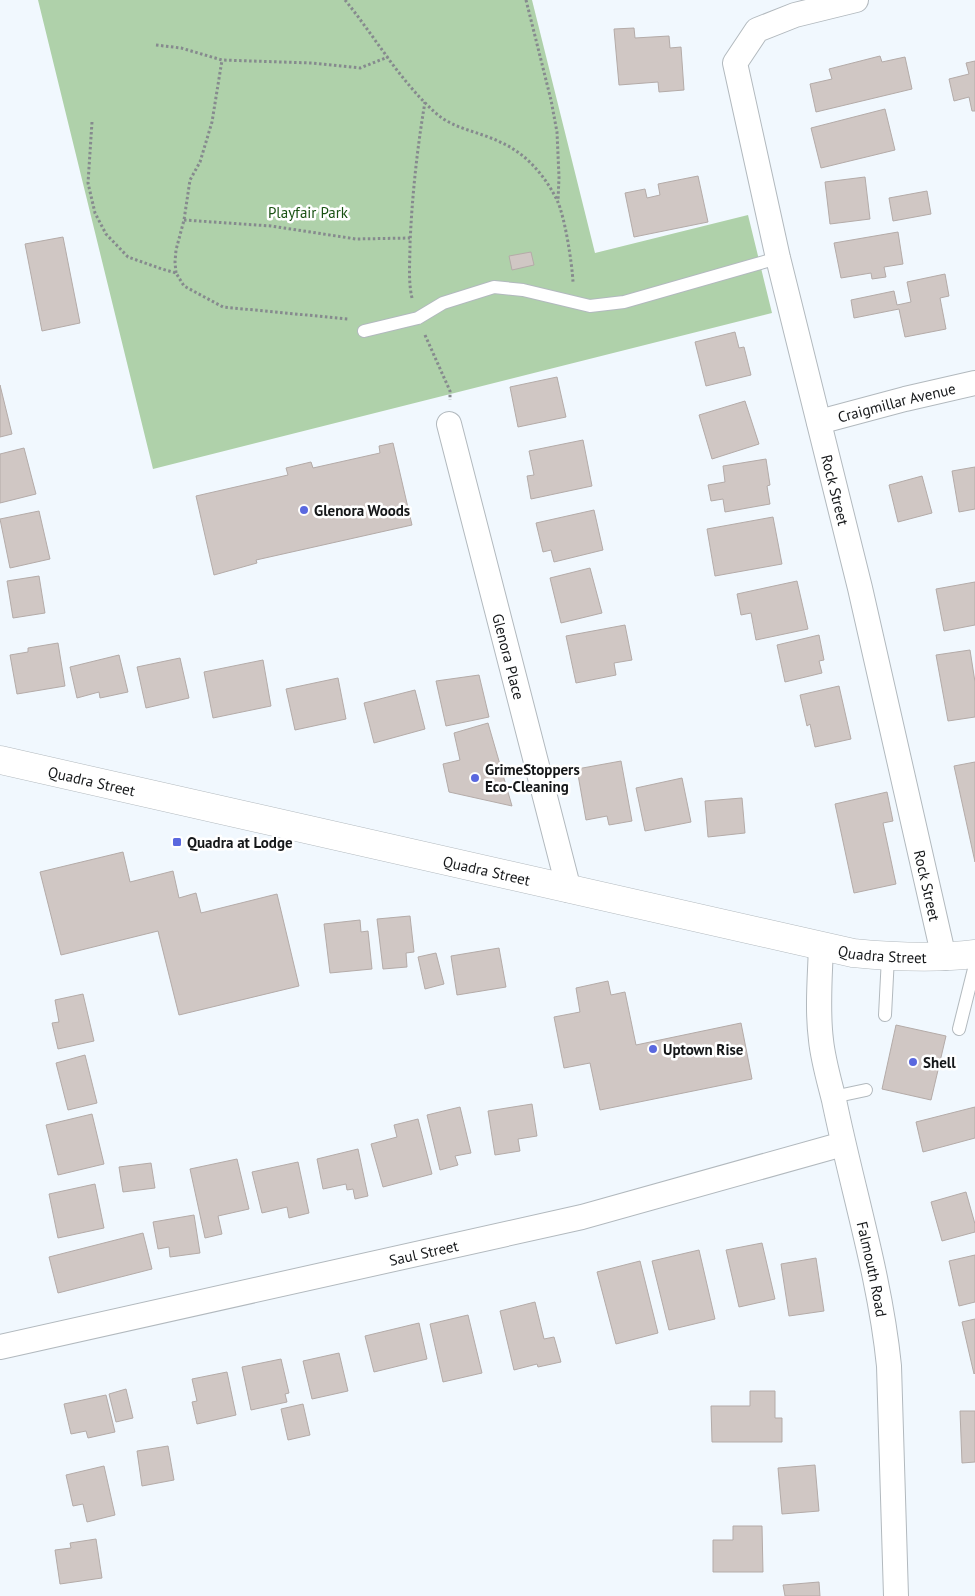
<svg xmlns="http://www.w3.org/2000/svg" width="975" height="1596" font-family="'PT Sans',sans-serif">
<rect width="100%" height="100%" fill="#f1f8fe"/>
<!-- green -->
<path fill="#afd1aa" d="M 38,0 L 532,0 L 595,253 L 748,215 L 772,313 L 153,469 Z"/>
<!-- building -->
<g fill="#d0c7c4" stroke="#b4aba8">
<path d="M 634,28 L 635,38 L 669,36 L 670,48 L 681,47 L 684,90 L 659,92 L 658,82 L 619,85 L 614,29 Z"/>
<path d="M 880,56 L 882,62 L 905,57 L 912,89 L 816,112 L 810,84 L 832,79 L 829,69 Z"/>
<path d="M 975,61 L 975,111 L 972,111 L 969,97 L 954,101 L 949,79 L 969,74 L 966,63 Z"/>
<path d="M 885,109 L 895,150 L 821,168 L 811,128 Z"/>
<path d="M 698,176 L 708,222 L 634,237 L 625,193 L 645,189 L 647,198 L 660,195 L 658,184 Z"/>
<path d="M 865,177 L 870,219 L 830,224 L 825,182 Z"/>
<path d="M 927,191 L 931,214 L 893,221 L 889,198 Z"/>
<path d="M 898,232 L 903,264 L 884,267 L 886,277 L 872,279 L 871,273 L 841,278 L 834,243 Z"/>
<path d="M 63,237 L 80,323 L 42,331 L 25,244 Z"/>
<path d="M 531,252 L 534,265 L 512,270 L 509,256 Z"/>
<path d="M 945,274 L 949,296 L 940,298 L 946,329 L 905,337 L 899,309 L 854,318 L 851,300 L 894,291 L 897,305 L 911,302 L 907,282 Z"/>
<path d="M 735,332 L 739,348 L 744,347 L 751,375 L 706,386 L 695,342 Z"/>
<path d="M 557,377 L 566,417 L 518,427 L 510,387 Z"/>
<path d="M 0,385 L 12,434 L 0,437 Z"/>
<path d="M 745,401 L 759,444 L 712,459 L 699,415 Z"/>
<path d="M 583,440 L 592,486 L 531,499 L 527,476 L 534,475 L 529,451 Z"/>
<path d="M 393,443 L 412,525 L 256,560 L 257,563 L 214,575 L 196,496 L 288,475 L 286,468 L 311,462 L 313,468 L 380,453 L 379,446 Z"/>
<path d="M 24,448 L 36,494 L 0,503 L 0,454 Z"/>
<path d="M 766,459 L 770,485 L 767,486 L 770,504 L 725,512 L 723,499 L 711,501 L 708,485 L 725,482 L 723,466 Z"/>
<path d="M 975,467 L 975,509 L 959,512 L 952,471 Z"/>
<path d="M 922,476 L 932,513 L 898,522 L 889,485 Z"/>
<path d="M 594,510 L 603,550 L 554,562 L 551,550 L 543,552 L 536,523 Z"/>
<path d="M 39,511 L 50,559 L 10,568 L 0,519 Z"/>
<path d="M 773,517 L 782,564 L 715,576 L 707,529 Z"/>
<path d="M 590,568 L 602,613 L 561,623 L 550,578 Z"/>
<path d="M 39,576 L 45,613 L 13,618 L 7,581 Z"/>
<path d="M 797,581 L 808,629 L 756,640 L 751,613 L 741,615 L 737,594 Z"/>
<path d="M 975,582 L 975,625 L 944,631 L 936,589 Z"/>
<path d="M 625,625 L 632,660 L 614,663 L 616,675 L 576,683 L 566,636 Z"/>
<path d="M 819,635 L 824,660 L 819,661 L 822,673 L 785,682 L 777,645 Z"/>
<path d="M 58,643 L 65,686 L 17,694 L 10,655 L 28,652 L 28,648 Z"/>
<path d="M 970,650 L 975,682 L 975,717 L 948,721 L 936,655 Z"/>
<path d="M 119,655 L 128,692 L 100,698 L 99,692 L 77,698 L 70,667 Z"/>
<path d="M 180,658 L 189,698 L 146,708 L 137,667 Z"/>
<path d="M 263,660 L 271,706 L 213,718 L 204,672 Z"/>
<path d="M 479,675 L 489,717 L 446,726 L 436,681 Z"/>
<path d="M 338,678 L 346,719 L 295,730 L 286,689 Z"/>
<path d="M 839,686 L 851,739 L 815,747 L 810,724 L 807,726 L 800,695 Z"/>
<path d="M 415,690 L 425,729 L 374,743 L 364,703 Z"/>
<path d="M 488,723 L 512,806 L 449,792 L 443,764 L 460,760 L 454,733 Z"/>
<path d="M 621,761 L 632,821 L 609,825 L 607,816 L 586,820 L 577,769 Z"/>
<path d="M 975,762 L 975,862 L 954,766 Z"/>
<path d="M 682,778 L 691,822 L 645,831 L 636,788 Z"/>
<path d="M 887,792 L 893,821 L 883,823 L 896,884 L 854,893 L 835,804 Z"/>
<path d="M 742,798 L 745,833 L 708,837 L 705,801 Z"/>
<path d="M 123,852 L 130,882 L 173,871 L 179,898 L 196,893 L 201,913 L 277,894 L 299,986 L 179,1015 L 158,931 L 61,955 L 40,872 Z"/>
<path d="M 410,916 L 414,952 L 406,953 L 407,967 L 383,969 L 377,919 Z"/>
<path d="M 360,920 L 361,932 L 368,931 L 372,969 L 330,973 L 324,924 Z"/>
<path d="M 499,948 L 506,987 L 457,995 L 451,956 Z"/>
<path d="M 436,953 L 444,984 L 425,989 L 418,957 Z"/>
<path d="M 608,981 L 611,995 L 625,992 L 636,1045 L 741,1023 L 752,1079 L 600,1110 L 590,1063 L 564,1068 L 554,1017 L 580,1012 L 576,988 Z"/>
<path d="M 83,994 L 94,1041 L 58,1049 L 52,1023 L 59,1022 L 55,1000 Z"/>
<path d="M 896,1025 L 946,1036 L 931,1100 L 882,1089 Z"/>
<path d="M 85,1055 L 97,1103 L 68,1110 L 56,1063 Z"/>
<path d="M 532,1104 L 537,1136 L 518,1139 L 520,1151 L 495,1155 L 488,1111 Z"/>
<path d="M 460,1107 L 471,1153 L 455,1156 L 458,1165 L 440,1170 L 427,1115 Z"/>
<path d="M 975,1107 L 975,1138 L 923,1152 L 916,1122 Z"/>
<path d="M 92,1114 L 104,1164 L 58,1175 L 46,1125 Z"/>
<path d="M 418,1119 L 432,1174 L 383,1187 L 371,1144 L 397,1137 L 394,1125 Z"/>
<path d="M 358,1149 L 368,1196 L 355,1199 L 353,1189 L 347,1190 L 346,1184 L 323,1189 L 317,1159 Z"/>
<path d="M 237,1159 L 249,1209 L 218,1216 L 222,1234 L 205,1238 L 190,1169 Z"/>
<path d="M 298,1162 L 309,1213 L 289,1218 L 287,1207 L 262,1213 L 252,1172 Z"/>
<path d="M 151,1163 L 155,1188 L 123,1192 L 119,1167 Z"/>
<path d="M 95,1184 L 104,1228 L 58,1238 L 49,1194 Z"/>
<path d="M 966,1192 L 975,1224 L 975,1232 L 942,1241 L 931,1202 Z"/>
<path d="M 194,1215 L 200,1253 L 170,1257 L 169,1247 L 158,1249 L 153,1222 Z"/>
<path d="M 143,1233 L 152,1269 L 58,1293 L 49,1257 Z"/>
<path d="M 762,1243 L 775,1299 L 739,1307 L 726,1250 Z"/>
<path d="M 699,1250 L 715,1319 L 669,1330 L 652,1261 Z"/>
<path d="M 975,1255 L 975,1302 L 959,1306 L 949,1261 Z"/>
<path d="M 816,1258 L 824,1311 L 789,1316 L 781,1264 Z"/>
<path d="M 640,1261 L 658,1333 L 616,1344 L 597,1272 Z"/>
<path d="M 535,1302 L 544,1339 L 554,1337 L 561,1362 L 538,1367 L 537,1364 L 514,1370 L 500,1311 Z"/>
<path d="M 468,1315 L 482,1373 L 443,1382 L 430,1324 Z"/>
<path d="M 975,1319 L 975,1373 L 974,1374 L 962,1322 Z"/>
<path d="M 419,1323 L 427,1359 L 374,1372 L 365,1336 Z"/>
<path d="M 339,1353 L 348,1391 L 312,1399 L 303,1361 Z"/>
<path d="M 281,1359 L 289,1393 L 285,1394 L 287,1402 L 251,1410 L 242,1367 Z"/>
<path d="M 227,1372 L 236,1415 L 197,1424 L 192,1402 L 197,1401 L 192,1379 Z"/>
<path d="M 126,1389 L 133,1418 L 116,1422 L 109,1394 Z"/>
<path d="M 750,1391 L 775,1391 L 775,1418 L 782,1418 L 782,1442 L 712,1442 L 711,1406 L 750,1406 Z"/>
<path d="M 106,1395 L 115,1432 L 88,1438 L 86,1431 L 71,1434 L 64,1404 Z"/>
<path d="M 303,1404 L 310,1435 L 288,1440 L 281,1409 Z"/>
<path d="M 960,1411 L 975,1411 L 975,1462 L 962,1463 Z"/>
<path d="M 168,1446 L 174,1480 L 142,1486 L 137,1451 Z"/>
<path d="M 815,1465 L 819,1511 L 782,1514 L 778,1468 Z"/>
<path d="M 104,1466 L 115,1515 L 87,1522 L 83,1504 L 73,1506 L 66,1475 Z"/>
<path d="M 733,1526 L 762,1526 L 763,1572 L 713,1572 L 713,1540 L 733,1540 Z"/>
<path d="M 96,1539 L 102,1578 L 60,1584 L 55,1550 L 71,1548 L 70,1543 Z"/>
<path d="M 819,1582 L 820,1596 L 785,1596 L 783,1585 Z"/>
</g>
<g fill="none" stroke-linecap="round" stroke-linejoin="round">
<!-- service casing -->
<g stroke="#b2b9be" stroke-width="14">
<g id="service">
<path d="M 364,331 L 418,318 L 443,303 L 494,287 L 523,290 L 590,306 L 624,302 L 778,258"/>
<path d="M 885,1015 L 888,957"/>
<path d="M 959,1029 L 975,965"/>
<path d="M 833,1097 L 866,1090"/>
</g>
</g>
<!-- minor casing -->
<g stroke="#b2b9be" stroke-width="26">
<g id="minor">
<path id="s1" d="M 856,0 L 795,15 L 757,30 L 735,63 L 778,258 L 860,588 L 944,958"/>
<path id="s2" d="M 819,422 L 905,399 L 975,383"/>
<path id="s3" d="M 449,424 L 569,890"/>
<path id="s4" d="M 821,946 C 820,977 817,1009 821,1040 C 823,1060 829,1080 834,1100 C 852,1188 880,1276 889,1366 L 896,1596"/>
<path id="s5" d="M 0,1347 L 582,1217 L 843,1144"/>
</g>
</g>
<!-- secondary casing -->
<g stroke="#b2b9be" stroke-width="29">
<g id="secondary">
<path id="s6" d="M 0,760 L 853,953 C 894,957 934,959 975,954"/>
</g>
</g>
<!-- path -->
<g stroke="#868a8e" stroke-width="3" stroke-dasharray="2.5 2.5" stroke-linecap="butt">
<path d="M 345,0 C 376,38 401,83 438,115 C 455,129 480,132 500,142 C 526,153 545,176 557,200 C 565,217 572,263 573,282"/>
<path d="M 526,0 L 551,100 L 557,132 L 559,177 L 558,201"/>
<path d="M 156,45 L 181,48 L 222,60 L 312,63 L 360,68 L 388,57"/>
<path d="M 92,122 L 88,183 L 95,213 L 106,234 L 128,257 L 162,269 L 176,273 L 184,286 L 223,307 L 348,319"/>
<path d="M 184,220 L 271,226 L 356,239 L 410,238"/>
<path d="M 176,273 L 175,262 L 176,250 L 184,220 L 190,180 L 200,162 L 212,122 L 222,60"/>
<path d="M 412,298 C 408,281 410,262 410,244 C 412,197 417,149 425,102"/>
<path d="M 425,335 L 450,391 L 450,400"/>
</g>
<!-- service -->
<use href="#service" stroke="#fff" stroke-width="12"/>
<!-- minor -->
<use href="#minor" stroke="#fff" stroke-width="24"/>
<!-- secondary -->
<use href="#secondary" stroke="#fff" stroke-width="28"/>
</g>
<!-- markers -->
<g fill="#5a68df" stroke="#fff" stroke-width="2">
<circle cx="304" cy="510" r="5"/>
<circle cx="475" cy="778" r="5"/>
<rect x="172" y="837" width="10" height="10" rx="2.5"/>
<circle cx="653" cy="1049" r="5"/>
<circle cx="913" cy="1062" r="5"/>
</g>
<g text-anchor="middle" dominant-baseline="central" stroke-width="5" stroke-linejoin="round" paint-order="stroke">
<!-- park labels -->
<g font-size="15" fill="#195112" stroke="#fff">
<text x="308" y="212">Playfair Park</text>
</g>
<!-- street labels -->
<g font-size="15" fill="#151719" stroke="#fff">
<text stroke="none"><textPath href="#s2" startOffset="80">Craigmillar Avenue</textPath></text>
<text stroke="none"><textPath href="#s1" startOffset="582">Rock Street</textPath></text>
<text stroke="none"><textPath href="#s3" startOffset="240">Glenora Place</textPath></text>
<text stroke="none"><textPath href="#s6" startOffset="94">Quadra Street</textPath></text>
<text stroke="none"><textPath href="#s6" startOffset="499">Quadra Street</textPath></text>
<text stroke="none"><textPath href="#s1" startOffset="988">Rock Street</textPath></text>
<text stroke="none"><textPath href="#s6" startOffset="904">Quadra Street</textPath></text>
<text stroke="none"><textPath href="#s5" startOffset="434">Saul Street</textPath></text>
<text stroke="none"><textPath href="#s4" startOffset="329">Falmouth Road</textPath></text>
</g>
<!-- poi labels -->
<g font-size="15" font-weight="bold" fill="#151719" stroke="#fff" text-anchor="start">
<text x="314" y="510">Glenora Woods</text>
<text x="485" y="769">GrimeStoppers<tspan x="485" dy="17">Eco-Cleaning</tspan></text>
<text x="187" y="842">Quadra at Lodge</text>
<text x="663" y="1049">Uptown Rise</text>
<text x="923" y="1062">Shell</text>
</g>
</g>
</svg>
